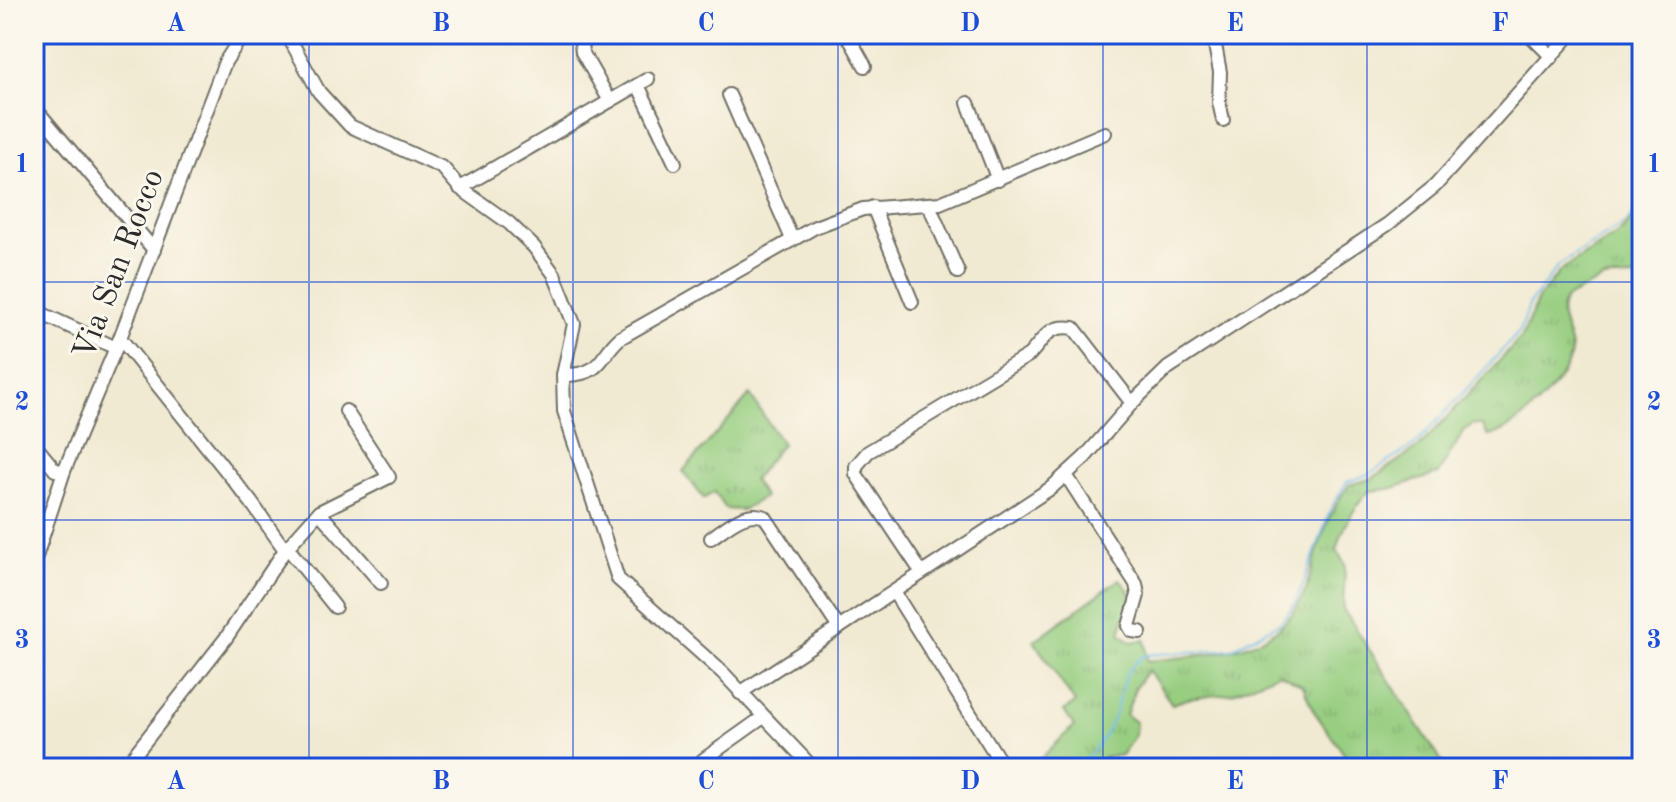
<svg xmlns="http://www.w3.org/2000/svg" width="1676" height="802" font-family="'Old Standard TT',serif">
<defs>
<pattern id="grass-tufts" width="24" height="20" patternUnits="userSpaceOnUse" patternTransform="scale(2)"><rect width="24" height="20" fill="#97ce80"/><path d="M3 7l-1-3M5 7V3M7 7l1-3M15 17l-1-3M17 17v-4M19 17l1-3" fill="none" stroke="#82b16f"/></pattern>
</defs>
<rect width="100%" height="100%" fill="#fbf7ec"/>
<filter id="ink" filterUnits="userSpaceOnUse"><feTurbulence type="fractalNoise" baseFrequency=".0125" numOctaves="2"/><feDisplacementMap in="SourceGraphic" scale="16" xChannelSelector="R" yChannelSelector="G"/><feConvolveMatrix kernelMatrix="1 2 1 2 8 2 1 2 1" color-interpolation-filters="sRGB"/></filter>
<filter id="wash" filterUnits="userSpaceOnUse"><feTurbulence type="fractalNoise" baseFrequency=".006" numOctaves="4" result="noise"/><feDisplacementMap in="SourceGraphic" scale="32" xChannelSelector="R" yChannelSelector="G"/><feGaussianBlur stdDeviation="1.8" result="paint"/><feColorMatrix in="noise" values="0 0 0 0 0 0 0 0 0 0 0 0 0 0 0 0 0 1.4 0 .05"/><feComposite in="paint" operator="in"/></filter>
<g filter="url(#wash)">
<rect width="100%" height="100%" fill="#f1ead2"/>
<!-- grass -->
<g fill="url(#grass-tufts)" stroke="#617c56" stroke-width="2">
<path d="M 1642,209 L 1642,276 C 1629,281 1618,276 1605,279 C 1601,280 1569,296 1567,298 C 1552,313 1571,333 1571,351 C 1570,379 1514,433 1488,436 L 1482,425 L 1473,424 L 1464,431 L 1438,474 L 1389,489 L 1369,491 C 1354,507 1342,529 1337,550 L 1345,565 L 1343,609 L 1446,768 L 1354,768 L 1313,710 L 1303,686 L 1279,673 L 1232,693 L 1187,699 L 1172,704 L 1148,670 L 1135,688 L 1126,715 L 1136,723 L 1135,735 L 1121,755 L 1103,758 L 1100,768 L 1031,768 L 1074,726 L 1064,711 L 1075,703 L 1034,641 L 1120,579 L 1132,595 L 1120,633 L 1131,642 L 1145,640 L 1147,661 C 1213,653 1290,656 1310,576 C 1318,546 1329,510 1349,485 L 1371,479 L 1420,446 L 1522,337 L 1538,299 L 1561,270 L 1618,234 Z"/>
<path d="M 750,395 L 782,444 L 753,480 L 764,497 L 742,510 L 726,509 L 714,492 L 704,499 L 683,471 Z"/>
</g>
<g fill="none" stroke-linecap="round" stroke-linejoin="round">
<!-- stream -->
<path stroke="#70bae8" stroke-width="2" d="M 1074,768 C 1092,755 1109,734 1115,713 C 1122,690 1122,667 1146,655 L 1231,649 L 1281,622 L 1296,603 L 1332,506 L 1347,482 L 1369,474 L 1416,444 L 1520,331 L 1530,303 L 1559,265 L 1627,222 L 1642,202"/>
</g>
</g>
<g filter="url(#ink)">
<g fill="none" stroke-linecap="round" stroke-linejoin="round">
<!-- minor casing -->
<g stroke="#706e65" stroke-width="16">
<g id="minor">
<path d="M 287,34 L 319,92 L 350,126 L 443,168 L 460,188 L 509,223 L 534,247 L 554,274 L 574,324 L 563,375 L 564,411 L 618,579 L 723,673 L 813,768"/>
<path d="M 580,34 L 582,52 L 610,101"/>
<path d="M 847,34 L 865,66"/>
<path d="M 1213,34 L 1220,72 L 1219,102 L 1223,120"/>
<path d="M 1529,34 L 1552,57"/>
<path d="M 638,85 L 675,163"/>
<path d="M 729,95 L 792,239"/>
<path d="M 968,103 L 998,180"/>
<path d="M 34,107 L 154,250"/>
<path d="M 460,188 L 648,79"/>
<path d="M 929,205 L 958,272"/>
<path d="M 873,207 L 912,302"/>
<path d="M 34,310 L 116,348"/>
<path d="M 120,338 L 251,502 L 285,550"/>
<path d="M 563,375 C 603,376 599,356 620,338 L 815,227 L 863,209 L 940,203 L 1105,133"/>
<path d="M 1132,403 L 1168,368 L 1388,224 L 1435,186 L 1571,34"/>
<path d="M 34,444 L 55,470 L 64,471"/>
<path d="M 1066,475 L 1136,584 L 1138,595 L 1129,626 L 1132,631 L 1140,632"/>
<path d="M 319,512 L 381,583"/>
<path d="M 711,538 C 727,527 745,509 765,517 L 839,628"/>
<path d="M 287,547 L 335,607"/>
<path d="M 34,563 L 64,471 L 120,338 L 225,62 L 243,34"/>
<path d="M 894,592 L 1001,763"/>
<path d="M 740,693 L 1051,488 L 1085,457 L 1132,403 L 1074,328 C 1047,324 1045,339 1029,355 L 868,452 L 856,466 L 856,474 L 922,573"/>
<path d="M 124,768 L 226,638 L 285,550 L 319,512 L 389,477 L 346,411"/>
<path d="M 707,768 L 703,760 L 762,718"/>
</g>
</g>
<!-- minor -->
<use href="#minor" stroke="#fff" stroke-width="12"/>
</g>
</g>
<!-- grid -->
<path fill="none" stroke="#1d4ed8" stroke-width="2" stroke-opacity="0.55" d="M 309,34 L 309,768M 573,34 L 573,768M 838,34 L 838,768M 1103,34 L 1103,768M 1367,34 L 1367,768M 34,282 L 1642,282M 34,520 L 1642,520"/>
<g text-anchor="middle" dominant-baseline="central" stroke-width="6" stroke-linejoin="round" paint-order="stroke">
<!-- street labels -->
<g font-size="32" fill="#2b2b2b" stroke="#fbf7ec">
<text transform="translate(120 265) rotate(-69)">Via San Rocco</text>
</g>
</g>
<!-- margin -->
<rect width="1676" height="802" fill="none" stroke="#fbf7ec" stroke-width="88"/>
<rect x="44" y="44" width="1588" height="714" fill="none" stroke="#1d4ed8" stroke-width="3"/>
<g font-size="26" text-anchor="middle" font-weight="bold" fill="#1d4ed8">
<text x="176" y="31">A</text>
<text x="441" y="31">B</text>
<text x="706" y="31">C</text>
<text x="970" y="31">D</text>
<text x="1235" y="31">E</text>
<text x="1500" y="31">F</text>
<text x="22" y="172">1</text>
<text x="1654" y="172">1</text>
<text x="22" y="410">2</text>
<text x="1654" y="410">2</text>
<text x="22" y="648">3</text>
<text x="1654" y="648">3</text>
<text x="176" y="789">A</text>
<text x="441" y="789">B</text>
<text x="706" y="789">C</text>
<text x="970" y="789">D</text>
<text x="1235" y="789">E</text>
<text x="1500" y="789">F</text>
</g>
</svg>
